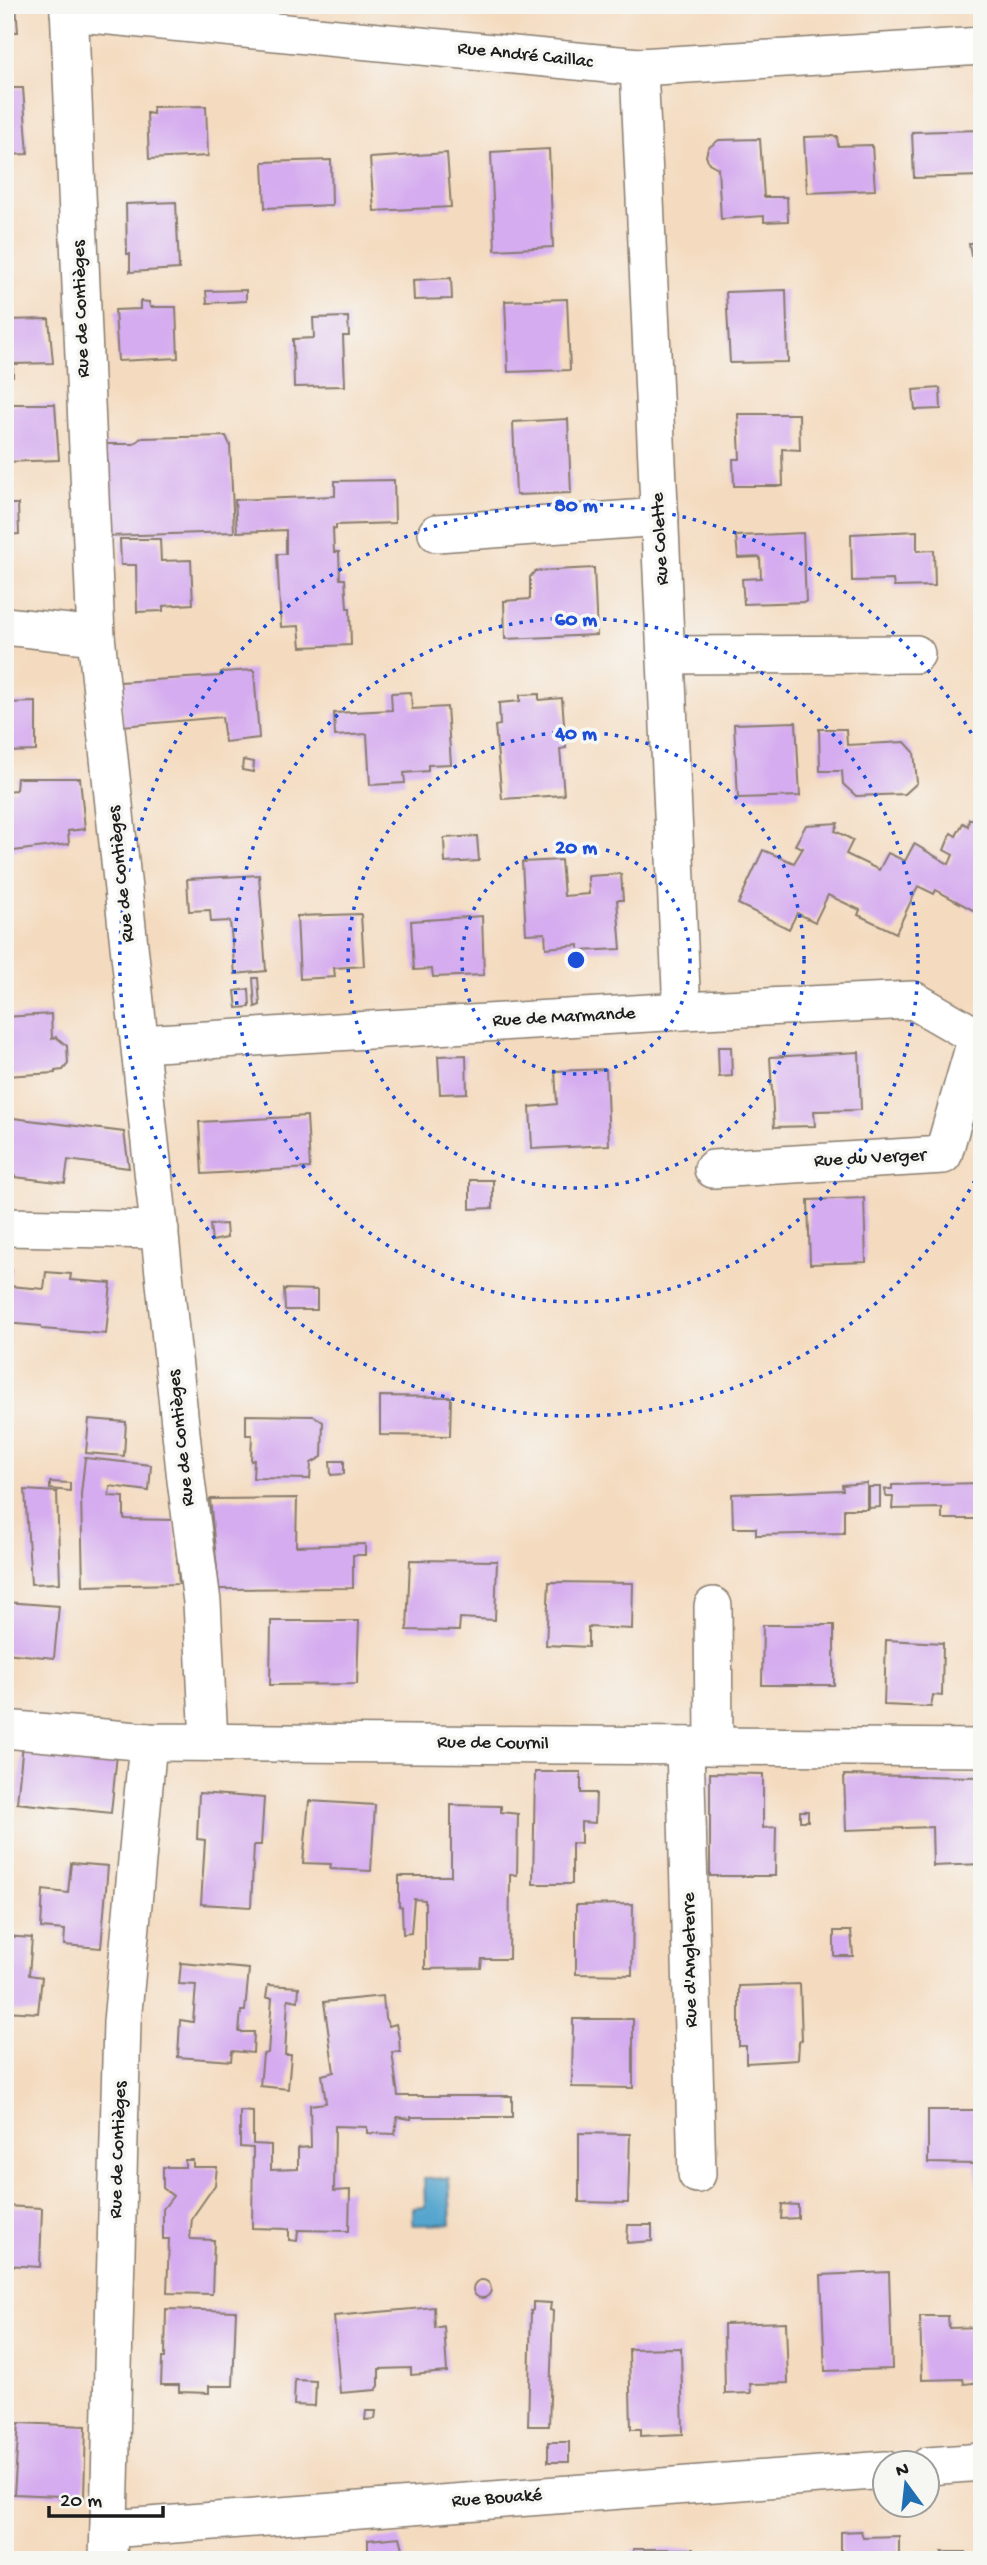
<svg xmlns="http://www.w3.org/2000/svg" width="987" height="2565" font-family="'Gochi Hand',sans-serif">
<rect width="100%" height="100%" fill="#f6f6f2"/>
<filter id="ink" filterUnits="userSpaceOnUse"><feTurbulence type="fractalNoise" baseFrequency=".0143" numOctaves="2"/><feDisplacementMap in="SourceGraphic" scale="14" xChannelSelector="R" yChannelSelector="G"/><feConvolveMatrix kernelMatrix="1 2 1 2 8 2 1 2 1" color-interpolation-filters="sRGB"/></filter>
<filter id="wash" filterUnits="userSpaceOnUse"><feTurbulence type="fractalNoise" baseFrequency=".00686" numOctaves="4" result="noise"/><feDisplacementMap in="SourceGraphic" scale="28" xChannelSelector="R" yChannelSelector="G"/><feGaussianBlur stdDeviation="1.57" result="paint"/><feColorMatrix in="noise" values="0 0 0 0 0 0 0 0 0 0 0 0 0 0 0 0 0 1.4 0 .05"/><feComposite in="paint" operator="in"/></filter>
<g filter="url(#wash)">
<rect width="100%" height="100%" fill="#f4dbc0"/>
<!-- water -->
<path fill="#54a5ce" stroke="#386075" stroke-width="2" d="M 449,2178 L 451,2224 L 413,2225 L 413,2208 L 425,2207 L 424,2179 Z"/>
<g id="blocks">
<!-- building -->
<g fill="#d5acef">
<path d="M 5,5 L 16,5 L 18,32 L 5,32 Z"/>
<path d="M 5,88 L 23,88 L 28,154 L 5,155 Z"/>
<path d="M 206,106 L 208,156 L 149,159 L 147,113 L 153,114 L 153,107 Z"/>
<path d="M 980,130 L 982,176 L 914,178 L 912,132 Z"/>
<path d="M 837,136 L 838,146 L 872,145 L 875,190 L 807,193 L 804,137 Z"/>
<path d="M 760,139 L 764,197 L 787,197 L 788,221 L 764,222 L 764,216 L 721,219 L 718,168 L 709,163 L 706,156 L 708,148 L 719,140 Z"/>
<path d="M 549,149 L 553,247 L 495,250 L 491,152 Z"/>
<path d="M 447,153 L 451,207 L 374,211 L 370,158 Z"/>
<path d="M 331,160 L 332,205 L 265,208 L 263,162 Z"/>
<path d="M 176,202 L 179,269 L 130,272 L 130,254 L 127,254 L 126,204 Z"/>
<path d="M 969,243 L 979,243 L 981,255 L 971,256 Z"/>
<path d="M 451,278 L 452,299 L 414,300 L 413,280 Z"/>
<path d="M 246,290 L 246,301 L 207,303 L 206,291 Z"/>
<path d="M 786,290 L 788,362 L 730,363 L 726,292 Z"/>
<path d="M 567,299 L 570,370 L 508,372 L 505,301 Z"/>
<path d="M 140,301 L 149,302 L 150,307 L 176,307 L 178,358 L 118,361 L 115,310 L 140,309 Z"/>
<path d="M 348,317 L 349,336 L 343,336 L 345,386 L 294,387 L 293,339 L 314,338 L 313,318 Z"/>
<path d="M 49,319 L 53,363 L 13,364 L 13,376 L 5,376 L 5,320 Z"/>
<path d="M 976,385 L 982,385 L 982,421 L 977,421 Z"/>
<path d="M 940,388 L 941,409 L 915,410 L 913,390 Z"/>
<path d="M 5,404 L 55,404 L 59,460 L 5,462 Z"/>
<path d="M 738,414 L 799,414 L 800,450 L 782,449 L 783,486 L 734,486 L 733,459 L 740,459 Z"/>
<path d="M 568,419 L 571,493 L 516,495 L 513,422 Z"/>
<path d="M 226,436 L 230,445 L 234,532 L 109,536 L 103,444 L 134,444 L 141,438 Z"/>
<path d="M 394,480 L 395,523 L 336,525 L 336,529 L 333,528 L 334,552 L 339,552 L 340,579 L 345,579 L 347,608 L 350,608 L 351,645 L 301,647 L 299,626 L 281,627 L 277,554 L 286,554 L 286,530 L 237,532 L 235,500 L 335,496 L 335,481 Z"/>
<path d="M 5,504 L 18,504 L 19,534 L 5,535 Z"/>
<path d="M 917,531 L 917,551 L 934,550 L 935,586 L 894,587 L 893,580 L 852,581 L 851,534 Z"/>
<path d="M 803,533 L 806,602 L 744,604 L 742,579 L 761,578 L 760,557 L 738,558 L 736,536 Z"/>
<path d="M 120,539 L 160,539 L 161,561 L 191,560 L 193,604 L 163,606 L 163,611 L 137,612 L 136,565 L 121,565 Z"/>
<path d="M 594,568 L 597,635 L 505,639 L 504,601 L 530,599 L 530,577 L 535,571 Z"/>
<path d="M 254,670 L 259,738 L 225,742 L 222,717 L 123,726 L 120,682 L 220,676 L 221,672 Z"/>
<path d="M 411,692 L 412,709 L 447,707 L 451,764 L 428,765 L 428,771 L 404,773 L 405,783 L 370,785 L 367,734 L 335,736 L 334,713 L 392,710 L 391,693 Z"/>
<path d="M 539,694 L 539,700 L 562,698 L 566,748 L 560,749 L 564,795 L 502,799 L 495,726 L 500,725 L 499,703 L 520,701 L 520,695 Z"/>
<path d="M 36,702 L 36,751 L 5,752 L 5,703 Z"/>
<path d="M 796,722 L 800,796 L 738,798 L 734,724 Z"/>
<path d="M 819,729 L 846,729 L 847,745 L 905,742 L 914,752 L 917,783 L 905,794 L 856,796 L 843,784 L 842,771 L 820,771 Z"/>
<path d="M 243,760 L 254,762 L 253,772 L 242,770 Z"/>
<path d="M 17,778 L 80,778 L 85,829 L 68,831 L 69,844 L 5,852 L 5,791 L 16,790 Z"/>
<path d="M 969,819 L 982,819 L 982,845 L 978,852 L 982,854 L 982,915 L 936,890 L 934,894 L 918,886 L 896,933 L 858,915 L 860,910 L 828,895 L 815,922 L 797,913 L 789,929 L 738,904 L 763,850 L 794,863 L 803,848 L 795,845 L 806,825 L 838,823 L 835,831 L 853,840 L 846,854 L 879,870 L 888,853 L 905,861 L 914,844 L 949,864 L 953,855 L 944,850 L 951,833 L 956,836 L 963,823 L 968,826 Z"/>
<path d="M 477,836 L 479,861 L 445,863 L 444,838 Z"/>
<path d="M 561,860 L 564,896 L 589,894 L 588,876 L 621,874 L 623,900 L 617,900 L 621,949 L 579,951 L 579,945 L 546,948 L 545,933 L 526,934 L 522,862 Z"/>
<path d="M 259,875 L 266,971 L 235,974 L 230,921 L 211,922 L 210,910 L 189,911 L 187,879 Z"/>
<path d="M 361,914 L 364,966 L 334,968 L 335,977 L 300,979 L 297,916 Z"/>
<path d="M 482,916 L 484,975 L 433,977 L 432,969 L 414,970 L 411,921 Z"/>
<path d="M 253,978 L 258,978 L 260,1005 L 255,1007 Z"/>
<path d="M 249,989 L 250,1007 L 237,1008 L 235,991 Z"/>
<path d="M 51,1014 L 52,1039 L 56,1037 L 67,1046 L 68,1064 L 63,1070 L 55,1071 L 55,1073 L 5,1076 L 5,1017 Z"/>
<path d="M 718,1047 L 731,1047 L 732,1076 L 719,1077 Z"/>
<path d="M 859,1052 L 861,1110 L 814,1111 L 815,1126 L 774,1127 L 770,1057 Z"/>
<path d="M 466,1055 L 467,1093 L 440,1094 L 438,1056 Z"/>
<path d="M 606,1069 L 609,1145 L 532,1149 L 530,1107 L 557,1104 L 555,1071 Z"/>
<path d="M 307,1116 L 310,1168 L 202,1174 L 199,1122 Z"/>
<path d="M 5,1117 L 124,1132 L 129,1168 L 68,1160 L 65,1183 L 15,1177 L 14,1175 L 5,1173 Z"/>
<path d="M 470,1180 L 493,1180 L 493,1208 L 470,1209 Z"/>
<path d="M 864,1198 L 866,1262 L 810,1264 L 808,1200 Z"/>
<path d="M 226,1224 L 227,1238 L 212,1241 L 210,1225 Z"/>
<path d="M 5,1269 L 12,1270 L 9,1286 L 44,1289 L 46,1272 L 71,1274 L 70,1280 L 111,1283 L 106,1334 L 42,1329 L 41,1326 L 5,1323 Z"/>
<path d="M 284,1289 L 317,1290 L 317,1310 L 285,1310 Z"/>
<path d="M 380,1396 L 451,1397 L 450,1436 L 380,1435 Z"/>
<path d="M 246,1415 L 313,1416 L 323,1422 L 322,1457 L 311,1463 L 310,1479 L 253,1478 L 254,1460 L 251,1461 L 252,1435 L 246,1435 Z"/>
<path d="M 89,1419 L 126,1422 L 124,1456 L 86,1453 Z"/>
<path d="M 85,1458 L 151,1465 L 149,1491 L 110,1486 L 109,1496 L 124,1497 L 124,1519 L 174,1520 L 179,1584 L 83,1586 L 81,1494 Z"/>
<path d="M 330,1461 L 344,1461 L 344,1474 L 331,1475 Z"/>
<path d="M 50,1482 L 70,1483 L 70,1491 L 50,1489 Z"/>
<path d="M 867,1483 L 867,1509 L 844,1509 L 844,1533 L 756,1535 L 756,1528 L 733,1528 L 732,1494 L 843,1490 L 842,1485 Z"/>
<path d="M 982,1483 L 982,1519 L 942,1519 L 942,1508 L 892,1509 L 893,1497 L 886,1497 L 885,1489 L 892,1489 L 892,1485 Z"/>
<path d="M 869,1487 L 880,1487 L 880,1507 L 869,1508 Z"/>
<path d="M 25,1490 L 57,1492 L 60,1583 L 31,1584 Z"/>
<path d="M 297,1498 L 296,1546 L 365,1544 L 365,1555 L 353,1555 L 353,1588 L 219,1589 L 210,1499 Z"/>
<path d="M 410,1560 L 497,1561 L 495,1620 L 460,1618 L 459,1631 L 407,1630 Z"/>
<path d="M 549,1582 L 633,1583 L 632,1629 L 588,1627 L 588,1647 L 546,1645 Z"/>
<path d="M 5,1602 L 59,1606 L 54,1658 L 5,1653 Z"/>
<path d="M 271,1621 L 359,1621 L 357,1684 L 270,1685 Z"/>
<path d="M 763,1625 L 834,1625 L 834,1685 L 762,1685 Z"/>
<path d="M 886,1640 L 943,1643 L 942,1696 L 933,1695 L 931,1707 L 884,1705 Z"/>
<path d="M 23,1743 L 117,1754 L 111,1813 L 17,1803 Z"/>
<path d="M 535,1772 L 581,1772 L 581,1793 L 596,1793 L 595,1823 L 581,1822 L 581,1844 L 572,1843 L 572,1884 L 533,1884 Z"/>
<path d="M 710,1773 L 763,1774 L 763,1828 L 776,1827 L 775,1876 L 710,1876 Z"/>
<path d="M 844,1775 L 982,1777 L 982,1864 L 933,1866 L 932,1827 L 846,1830 Z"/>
<path d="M 199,1793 L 264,1798 L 261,1845 L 254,1845 L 251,1907 L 201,1904 L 205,1840 L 197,1839 Z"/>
<path d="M 309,1801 L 375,1805 L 371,1871 L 330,1869 L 331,1864 L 303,1863 Z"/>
<path d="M 451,1805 L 501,1806 L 501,1812 L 518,1814 L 517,1875 L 510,1874 L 509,1959 L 482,1959 L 481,1968 L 425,1969 L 425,1900 L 414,1899 L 411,1933 L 403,1934 L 402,1907 L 399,1906 L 399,1876 L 451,1876 Z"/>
<rect x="800" y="1811" width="8" height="10"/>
<path d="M 71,1863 L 108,1866 L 101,1948 L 64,1945 L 65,1930 L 41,1928 L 43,1890 L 68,1893 Z"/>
<path d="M 633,1904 L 632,1975 L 576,1974 L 576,1905 Z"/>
<path d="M 834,1931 L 851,1931 L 853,1956 L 834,1956 Z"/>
<path d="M 5,1936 L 32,1938 L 29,1975 L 42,1977 L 38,2013 L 5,2011 Z"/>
<path d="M 181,1963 L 249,1969 L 245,2011 L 241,2011 L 239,2032 L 254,2032 L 253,2053 L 232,2051 L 231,2061 L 178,2057 L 180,2020 L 193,2022 L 196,1985 L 179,1984 Z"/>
<path d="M 800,1984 L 802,2040 L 799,2042 L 798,2060 L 746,2063 L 746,2046 L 739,2046 L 739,1986 Z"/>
<path d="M 268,1985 L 299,1987 L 298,2001 L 288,1999 L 285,2055 L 291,2055 L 288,2089 L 260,2086 L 263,2054 L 268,2053 L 270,2025 L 272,1998 L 266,1998 Z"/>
<path d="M 383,1996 L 385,2018 L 389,2026 L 396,2024 L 399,2038 L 400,2052 L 392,2052 L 398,2096 L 512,2096 L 512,2117 L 411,2117 L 411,2119 L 397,2117 L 395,2134 L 367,2133 L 367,2127 L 335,2126 L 334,2191 L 350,2190 L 349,2231 L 298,2230 L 297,2241 L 289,2240 L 289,2229 L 252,2228 L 253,2148 L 240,2147 L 240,2111 L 253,2112 L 253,2144 L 271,2145 L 271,2170 L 298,2169 L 298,2148 L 311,2147 L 310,2105 L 326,2103 L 322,2075 L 334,2072 L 324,2002 Z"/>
<path d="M 573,2019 L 633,2019 L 633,2088 L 572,2087 Z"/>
<path d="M 928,2110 L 982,2110 L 982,2198 L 979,2198 L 975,2164 L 928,2163 Z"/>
<path d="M 579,2133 L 630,2134 L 628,2203 L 579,2202 Z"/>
<path d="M 185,2160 L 193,2160 L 193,2167 L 217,2167 L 215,2185 L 192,2218 L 190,2239 L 214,2240 L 212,2294 L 167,2293 L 169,2239 L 163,2239 L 163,2209 L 173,2196 L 163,2188 L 163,2167 L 185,2167 Z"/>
<path d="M 782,2204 L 798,2205 L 798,2218 L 781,2219 Z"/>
<path d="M 5,2206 L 42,2208 L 40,2267 L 5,2265 Z"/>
<path d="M 628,2225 L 652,2225 L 652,2241 L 627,2243 Z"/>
<path d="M 889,2272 L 892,2369 L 825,2371 L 821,2275 Z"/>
<circle cx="482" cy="2289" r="9"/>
<path d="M 533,2302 L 551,2303 L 550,2310 L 553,2311 L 549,2426 L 528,2426 L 531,2311 L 533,2310 Z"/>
<path d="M 434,2307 L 435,2328 L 444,2326 L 447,2372 L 411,2375 L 411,2368 L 379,2369 L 379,2386 L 376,2390 L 340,2393 L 334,2316 Z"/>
<path d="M 166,2309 L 236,2311 L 233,2386 L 209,2386 L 209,2393 L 179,2392 L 179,2385 L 161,2385 L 162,2358 L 165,2358 Z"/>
<path d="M 920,2316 L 948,2316 L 949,2328 L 982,2327 L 982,2382 L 964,2384 L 963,2379 L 922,2380 Z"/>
<path d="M 786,2322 L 788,2383 L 750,2384 L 751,2393 L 725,2394 L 724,2324 Z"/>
<path d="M 681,2348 L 683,2434 L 641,2436 L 641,2429 L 631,2429 L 629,2349 Z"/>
<path d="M 295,2380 L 316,2381 L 315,2406 L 294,2405 Z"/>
<path d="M 366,2411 L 376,2411 L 375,2419 L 365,2420 Z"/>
<path d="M 19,2423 L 86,2426 L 84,2497 L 14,2494 Z"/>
<rect x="548" y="2442" width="21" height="20"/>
<path d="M 861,2531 L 863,2537 L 899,2536 L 899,2560 L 841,2560 L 841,2532 Z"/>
<path d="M 400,2537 L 406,2560 L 368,2560 L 368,2540 Z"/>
<rect x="633" y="2549" width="60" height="11"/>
<path d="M 942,2552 L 966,2552 L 969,2560 L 942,2560 Z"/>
</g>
</g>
</g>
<g filter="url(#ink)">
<use href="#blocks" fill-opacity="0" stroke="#887c6e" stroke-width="2"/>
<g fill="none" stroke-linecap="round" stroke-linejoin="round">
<!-- minor casing -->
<g stroke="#887c6e" stroke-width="40">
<g id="minor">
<path d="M 69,5 L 96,636 L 186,1480 L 202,1602 L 209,1741"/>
<path d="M 69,12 L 639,67 L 982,46"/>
<path d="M 639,67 L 682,1011"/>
<path d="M 437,533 L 660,517"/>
<path d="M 5,626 L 96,636"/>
<path d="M 666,655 L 916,654"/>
<path d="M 140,1044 L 682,1011 L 913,1000 L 977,1037"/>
<path d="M 713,1169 L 943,1155 L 977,1037 L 982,1037"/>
<path d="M 5,1227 L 160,1230"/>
<path d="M 713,1606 L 714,1746"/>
<path d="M 5,1729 L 148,1742 L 982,1748"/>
<path d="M 685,1746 L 697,2174"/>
<path d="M 928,2466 L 982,2462"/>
<path d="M 109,2529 L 886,2470"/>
<path d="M 108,2560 L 122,2022 L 148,1742"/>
</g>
</g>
<!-- minor -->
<use href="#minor" stroke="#fff" stroke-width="37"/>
</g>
</g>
<!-- distance rings -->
<g fill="none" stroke="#1d4ed8" stroke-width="3.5" stroke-dasharray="3.5 7">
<circle cx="576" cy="960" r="114"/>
<circle cx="576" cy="960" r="228"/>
<circle cx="576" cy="960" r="342"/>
<path d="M980 1171A456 456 0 1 1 980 749"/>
</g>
<g text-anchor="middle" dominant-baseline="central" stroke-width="7" stroke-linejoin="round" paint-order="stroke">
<!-- street labels -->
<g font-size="19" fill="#1c1c1c" stroke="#f6f6f2">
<text transform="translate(525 56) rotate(6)">Rue André Caillac</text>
<text transform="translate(82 309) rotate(-92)">Rue de Contièges</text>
<text transform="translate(661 539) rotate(-93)">Rue Colette</text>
<text transform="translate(122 874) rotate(-96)">Rue de Contièges</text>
<text transform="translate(564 1018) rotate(-3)">Rue de Marmande</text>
<text transform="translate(870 1159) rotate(-3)">Rue du Verger</text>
<text transform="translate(182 1438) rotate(-96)">Rue de Contièges</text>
<text transform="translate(493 1744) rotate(1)">Rue de Cournil</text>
<text transform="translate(691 1960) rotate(-91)">Rue d'Angleterre</text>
<text transform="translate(119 2150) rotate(-88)">Rue de Contièges</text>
<text transform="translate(497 2499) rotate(-4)">Rue Bouaké</text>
</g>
</g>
<circle cx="576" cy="960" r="10" fill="#1d4ed8" stroke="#f6f6f2" stroke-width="3.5"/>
<g font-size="21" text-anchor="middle" font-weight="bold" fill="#1d4ed8" stroke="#f6f6f2" stroke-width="7" stroke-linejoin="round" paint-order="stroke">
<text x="576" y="511">80 m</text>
<text x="576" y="625">60 m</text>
<text x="576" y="739">40 m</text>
<text x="576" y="853">20 m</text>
</g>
<!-- margin -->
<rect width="987" height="2565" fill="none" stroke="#f6f6f2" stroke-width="28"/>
<!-- north arrow -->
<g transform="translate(906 2484) rotate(345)"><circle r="33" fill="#f6f6f2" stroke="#9f9f9c" stroke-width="2"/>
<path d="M0-5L12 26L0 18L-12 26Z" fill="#1f6fb2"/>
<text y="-10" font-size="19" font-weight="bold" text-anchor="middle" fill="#1c1c1c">N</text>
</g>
<!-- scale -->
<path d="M49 2506v10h114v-10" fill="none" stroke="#1c1c1c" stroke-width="3.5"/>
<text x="60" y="2506" font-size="21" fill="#1c1c1c" stroke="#f6f6f2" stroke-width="5" paint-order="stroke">20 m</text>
</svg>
